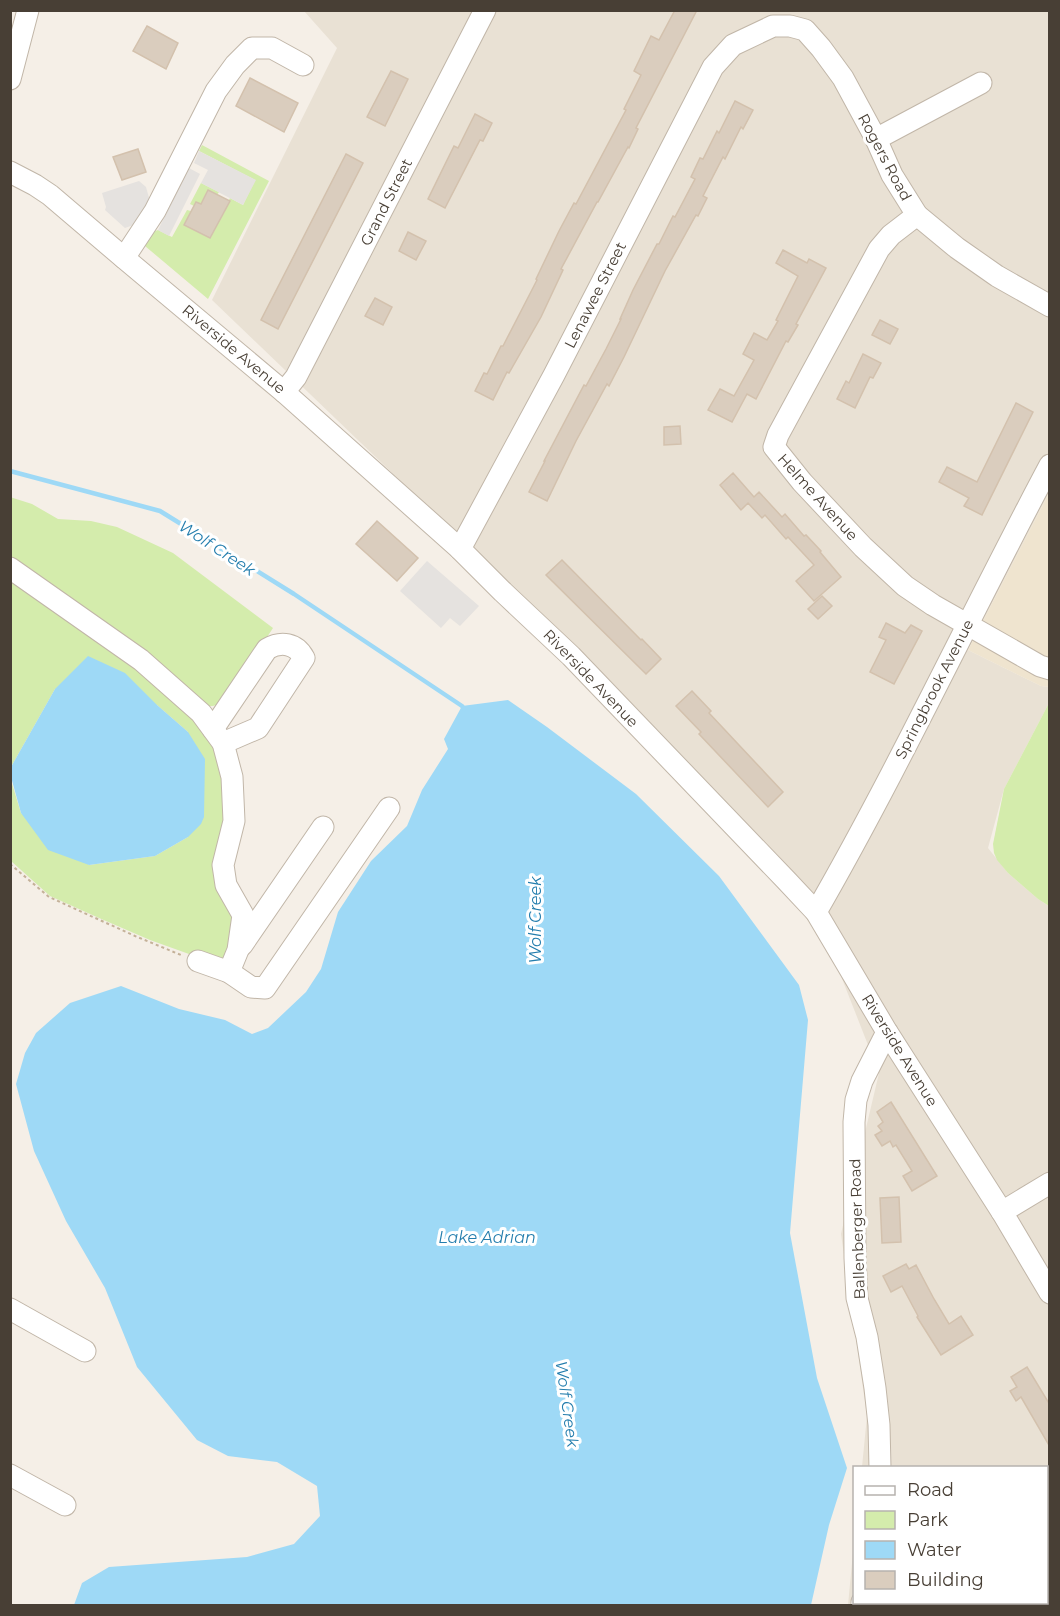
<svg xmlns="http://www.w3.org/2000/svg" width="1060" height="1616" font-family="Montserrat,sans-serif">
<rect width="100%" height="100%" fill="#f5efe7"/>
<!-- residential -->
<path fill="#e9e1d4" d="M 304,11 L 1049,11 L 1049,493 L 968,650 L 1041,686 L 1049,687 L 1049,703 L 1004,789 L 988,848 L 1008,873 L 1038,899 L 1049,906 L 1049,1605 L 848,1605 L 854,1542 L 854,1602 L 1046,1602 L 1046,1468 L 862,1467 L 867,1416 L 841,1234 L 879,1073 L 808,892 L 536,611 L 212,300 L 337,48 Z"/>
<!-- education -->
<path fill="#efe4cf" d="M 1049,493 L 1049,687 L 1041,686 L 968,650 Z"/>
<!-- green -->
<g fill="#d4ecac">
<path d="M 202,145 L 269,181 L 208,299 L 145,246 L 153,232 L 158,230 L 172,237 L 187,210 L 191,211 L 184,225 L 210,238 L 230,198 L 243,205 L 255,180 L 199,151 Z"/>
<path d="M 201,183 L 219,192 L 217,195 L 208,190 L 201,204 L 196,202 L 194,206 L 190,204 Z"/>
<path d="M 10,497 L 32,504 L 58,519 L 91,521 L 117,527 L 173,553 L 273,628 L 224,702 L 213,706 L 207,706 L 11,562 Z"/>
<path d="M 11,577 L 165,687 L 219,748 L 236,916 L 229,959 L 214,963 L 150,940 L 99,918 L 50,896 L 11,861 L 10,777 L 21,813 L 89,865 L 155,856 L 188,837 L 188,732 L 157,705 L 55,689 L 11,767 Z"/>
<path d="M 1049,703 L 1049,906 L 1038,899 L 1008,873 L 997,860 L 994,853 L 993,844 L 1004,789 Z"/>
</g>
<!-- parking -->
<g fill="#e5e2df">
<path d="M 199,151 L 256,180 L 243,205 L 201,183 L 208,170 L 194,163 Z"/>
<path d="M 189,168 L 200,174 L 169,236 L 158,230 Z"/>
<path d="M 139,181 L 146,187 L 151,205 L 139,223 L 125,228 L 105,210 L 106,207 L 102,193 Z"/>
<path d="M 427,561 L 479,606 L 460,626 L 450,618 L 441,628 L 400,591 Z"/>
</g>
<!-- water -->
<g fill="#9ed9f6">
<path d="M 88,656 L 125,673 L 157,705 L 188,732 L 205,759 L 204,817 L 201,824 L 188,837 L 155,856 L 89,865 L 48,850 L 21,813 L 11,777 L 11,767 L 55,689 Z"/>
<path d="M 508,700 L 547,727 L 636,794 L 719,876 L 799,985 L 808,1020 L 790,1233 L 817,1378 L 847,1468 L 829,1525 L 811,1605 L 74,1605 L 82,1583 L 109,1567 L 247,1557 L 294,1544 L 320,1516 L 317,1486 L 277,1462 L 228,1456 L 197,1440 L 137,1367 L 105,1288 L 66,1221 L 34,1151 L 16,1084 L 25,1053 L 36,1033 L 70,1003 L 121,986 L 179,1009 L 225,1020 L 252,1034 L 268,1028 L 306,992 L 321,969 L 338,912 L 371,861 L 407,826 L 422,790 L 448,749 L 444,739 L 462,706 Z"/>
</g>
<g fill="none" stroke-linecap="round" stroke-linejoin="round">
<!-- stream -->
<path stroke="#9ed9f6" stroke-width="4.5" d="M 10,471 L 160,511 L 294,594 L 462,706 L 464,709"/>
</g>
<!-- building -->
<g fill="#dacdbe" stroke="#d3c1ad" stroke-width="1.5">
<path d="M 675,10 L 697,10 L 636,128 L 638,129 L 629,148 L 628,147 L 598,202 L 597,202 L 561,269 L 563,270 L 541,317 L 509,373 L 507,372 L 493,400 L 475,391 L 484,373 L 487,374 L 501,346 L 503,346 L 537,280 L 536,279 L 559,231 L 574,203 L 576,204 L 626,110 L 624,109 L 641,75 L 634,71 L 651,36 L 659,40 Z"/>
<path d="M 147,26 L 178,43 L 166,69 L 133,51 Z"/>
<path d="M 391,71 L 408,79 L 385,126 L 367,117 Z"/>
<path d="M 250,78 L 298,103 L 284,132 L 236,106 Z"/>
<path d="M 735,101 L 753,110 L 743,129 L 741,127 L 725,159 L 723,157 L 703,196 L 707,198 L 698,216 L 696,215 L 665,271 L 624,357 L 609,386 L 607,384 L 576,441 L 547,501 L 529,492 L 545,461 L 544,461 L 584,385 L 586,386 L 606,349 L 621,319 L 620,319 L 633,290 L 657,244 L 659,244 L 673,216 L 675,217 L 695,179 L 691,177 L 700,158 L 703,159 L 717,131 L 719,133 Z"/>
<path d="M 475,114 L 492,123 L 483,141 L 480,140 L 445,208 L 428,199 L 454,146 L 458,148 Z"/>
<path d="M 138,149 L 146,172 L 122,180 L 113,157 Z"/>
<path d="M 346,154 L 363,163 L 278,329 L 261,320 Z"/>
<path d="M 208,190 L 230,201 L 210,238 L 184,225 L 196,202 L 201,204 Z"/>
<path d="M 408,232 L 426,241 L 416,260 L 399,251 Z"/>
<path d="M 783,250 L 807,263 L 809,259 L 826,268 L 796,324 L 798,325 L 788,342 L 786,341 L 756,399 L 747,394 L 732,422 L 708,410 L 720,389 L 734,396 L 754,360 L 743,354 L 754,333 L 767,340 L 778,321 L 776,320 L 798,276 L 776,263 Z"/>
<path d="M 375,298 L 392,307 L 383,325 L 365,316 Z"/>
<path d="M 880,320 L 898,329 L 890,344 L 872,335 Z"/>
<path d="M 863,354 L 881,363 L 873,378 L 870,377 L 855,408 L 837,399 L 846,381 L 849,383 Z"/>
<path d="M 1016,403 L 1033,412 L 982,515 L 964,506 L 969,498 L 939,482 L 947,467 L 977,482 Z"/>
<path d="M 680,426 L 681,444 L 664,445 L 664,427 Z"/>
<path d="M 733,473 L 754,497 L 759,492 L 782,517 L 785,514 L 804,536 L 806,535 L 821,551 L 820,552 L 841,577 L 814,601 L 796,581 L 814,565 L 788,537 L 786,539 L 765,515 L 762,518 L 748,503 L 741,510 L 720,485 Z"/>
<path d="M 377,521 L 418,558 L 397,581 L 356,544 Z"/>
<path d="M 562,560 L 641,640 L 642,639 L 661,659 L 646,674 L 546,575 Z"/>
<path d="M 822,596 L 832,606 L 818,619 L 808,609 Z"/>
<path d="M 886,623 L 905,633 L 911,625 L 922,631 L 894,684 L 870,672 L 886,640 L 879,637 Z"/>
<path d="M 692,691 L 711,711 L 709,713 L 783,792 L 768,807 L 699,734 L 701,732 L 676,706 Z"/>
<path d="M 891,1102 L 937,1176 L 912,1191 L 903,1176 L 912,1171 L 896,1145 L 893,1147 L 890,1141 L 882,1146 L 875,1135 L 882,1131 L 878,1126 L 883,1122 L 877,1112 Z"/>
<path d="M 899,1197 L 901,1242 L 882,1243 L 880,1198 Z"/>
<path d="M 906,1264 L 909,1269 L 916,1265 L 934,1299 L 949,1324 L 961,1316 L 973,1335 L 941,1355 L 917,1317 L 918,1316 L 902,1286 L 891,1292 L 883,1276 Z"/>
<path d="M 1027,1367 L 1050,1405 L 1050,1447 L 1021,1397 L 1016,1401 L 1010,1391 L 1017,1387 L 1011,1377 Z"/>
</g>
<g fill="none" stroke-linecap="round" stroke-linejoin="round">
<!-- minor casing -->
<g stroke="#c1b6a8" stroke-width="23">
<g id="minor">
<path d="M 10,79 L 28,10"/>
<path d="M 876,139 L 981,83"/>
<path d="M 10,172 L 35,185 L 50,195 L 124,258 L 284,392 L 460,549 L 503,592 L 571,656 L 786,880 L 816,912 L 887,1032 L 1002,1212 L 1050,1293"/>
<path d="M 917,215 L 891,235 L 879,249 L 778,435 L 774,447 L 802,482 L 863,547 L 905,586 L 933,605 L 1040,666 L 1050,669"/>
<path d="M 124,258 L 155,211 L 216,91 L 235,65 L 252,48 L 272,48 L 303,65"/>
<path d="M 284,392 L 296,377 L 485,10"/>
<path d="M 460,549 L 554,375 L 713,67 L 733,45 L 773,26 L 790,26 L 805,30 L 821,48 L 843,78 L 876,139 L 892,175 L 917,215 L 957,248 L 997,276 L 1050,306"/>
<path d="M 10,568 L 141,660 L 201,713 L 223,743 L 232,777 L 234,821 L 223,865 L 226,885 L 243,915 L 238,950 L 229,972"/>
<path d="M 213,729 L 267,649 C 281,641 296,643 304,658 L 258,728 L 223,743"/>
<path d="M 816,912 C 900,766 971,613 1050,465"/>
<path d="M 242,945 L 323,827"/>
<path d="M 198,961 L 229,972 L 251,987 L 265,988 L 389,808"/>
<path d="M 1002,1212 L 1050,1183"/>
<path d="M 10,1309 L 85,1351"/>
<path d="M 880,1468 L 879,1425 L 875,1388 L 867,1337 L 857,1298 L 855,1258 L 854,1122 L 856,1100 L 862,1081 L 887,1032"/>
<path d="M 10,1475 L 65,1505"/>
<path d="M 862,1606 L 862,1602"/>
</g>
</g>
<!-- path -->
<path stroke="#c4b198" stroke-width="2" stroke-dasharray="3 3" stroke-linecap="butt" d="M 10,864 L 49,897 L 135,936 L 181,955"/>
<!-- minor -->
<use href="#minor" stroke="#fff" stroke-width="21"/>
</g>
<g text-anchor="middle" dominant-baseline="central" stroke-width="6" stroke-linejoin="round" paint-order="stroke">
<!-- street labels -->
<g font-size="15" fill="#483f35" stroke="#fff">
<text transform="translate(885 157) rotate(62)">Rogers Road</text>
<text transform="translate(386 202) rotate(-63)">Grand Street</text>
<text transform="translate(595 295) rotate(-63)">Lenawee Street</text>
<text transform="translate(234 349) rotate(40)">Riverside Avenue</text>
<text transform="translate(818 497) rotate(48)">Helme Avenue</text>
<text transform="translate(591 678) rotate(46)">Riverside Avenue</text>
<text transform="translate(934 689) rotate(-63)">Springbrook Avenue</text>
<text transform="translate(900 1050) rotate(58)">Riverside Avenue</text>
<text transform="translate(857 1229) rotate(-92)">Ballenberger Road</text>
</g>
<!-- water labels -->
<g font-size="16" font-style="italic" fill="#237dad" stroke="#fff">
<text transform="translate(217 548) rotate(33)">Wolf Creek</text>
<text transform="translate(535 920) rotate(-90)">Wolf Creek</text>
<text x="487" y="1237">Lake Adrian</text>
<text transform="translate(567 1404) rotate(82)">Wolf Creek</text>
</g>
</g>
<!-- border -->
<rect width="1060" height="1616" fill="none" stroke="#483f35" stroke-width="24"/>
<!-- legend -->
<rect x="853" y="1466" width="195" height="138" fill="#ffffff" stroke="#b6b2ae" stroke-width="1.5"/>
<rect x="865" y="1486" width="30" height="9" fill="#ffffff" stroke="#b6b2ae" stroke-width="1.5"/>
<text x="907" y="1496" font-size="18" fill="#483f35">Road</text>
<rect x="865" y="1511" width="30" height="18" fill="#d4ecac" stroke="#b6b2ae" stroke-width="1.5"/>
<text x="907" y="1526" font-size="18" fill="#483f35">Park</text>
<rect x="865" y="1541" width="30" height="18" fill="#9ed9f6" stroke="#b6b2ae" stroke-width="1.5"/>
<text x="907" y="1556" font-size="18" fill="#483f35">Water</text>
<rect x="865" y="1571" width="30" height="18" fill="#dacdbe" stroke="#b6b2ae" stroke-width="1.5"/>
<text x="907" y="1586" font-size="18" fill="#483f35">Building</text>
</svg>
